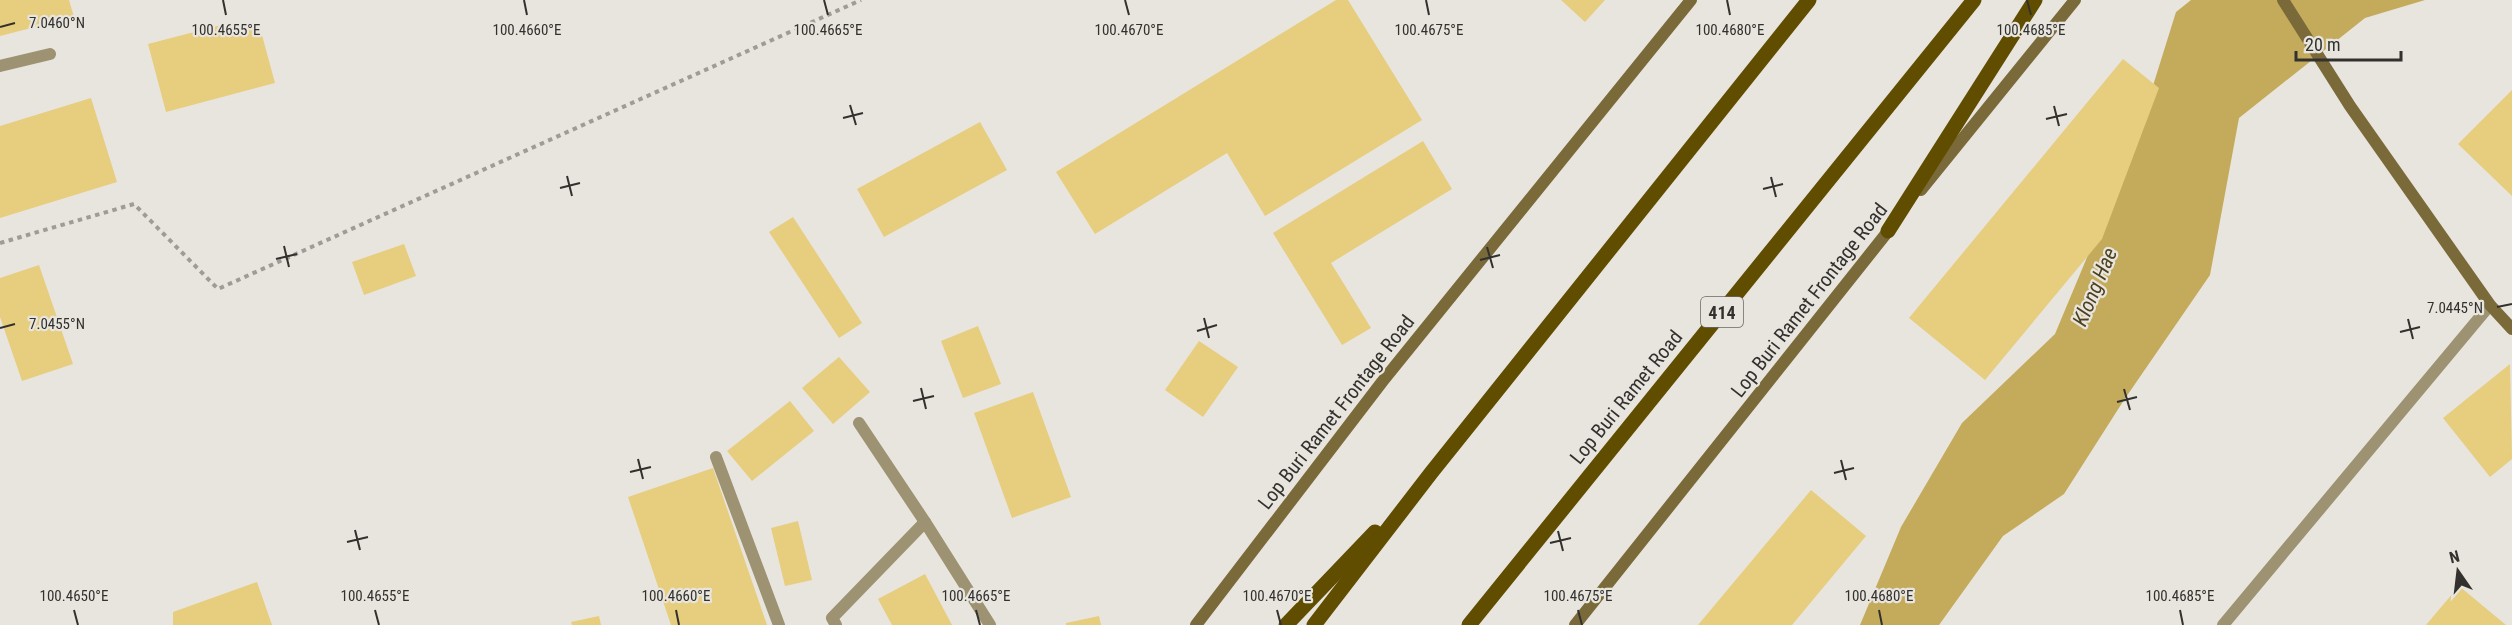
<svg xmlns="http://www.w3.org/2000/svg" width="2512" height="625" font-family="'Roboto Condensed',sans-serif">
<rect width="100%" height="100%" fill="#e8e5de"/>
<!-- water -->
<path fill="#c4aa5b" d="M 2191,0 L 2425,0 L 2365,18 L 2239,118 L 2210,275 L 2124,400 L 2064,494 L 2003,536 L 1939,625 L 1860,625 L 1901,527 L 1962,423 L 2055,334 L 2136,140 L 2176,12 Z"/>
<!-- building -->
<g fill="#e7cd7e">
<path d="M 0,0 L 69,0 L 74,17 L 0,36 Z"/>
<path d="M 1336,0 L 1348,0 L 1422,120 L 1265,216 L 1227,153 L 1095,234 L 1056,172 Z"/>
<path d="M 1561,0 L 1605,0 L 1585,22 Z"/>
<path d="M 225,24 L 227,32 L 259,24 L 275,83 L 166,112 L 148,44 Z"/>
<path d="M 2123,59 L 2159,88 L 2102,239 L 1985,380 L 1909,318 Z"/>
<path d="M 2512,90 L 2512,196 L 2458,144 Z"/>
<path d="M 91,98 L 117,182 L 0,218 L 0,126 Z"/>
<path d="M 980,122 L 1007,170 L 884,237 L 857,189 Z"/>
<path d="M 1423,141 L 1452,189 L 1331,263 L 1371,328 L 1342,345 L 1273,233 Z"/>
<path d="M 793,217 L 862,323 L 839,338 L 769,232 Z"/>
<path d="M 404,244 L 416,276 L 364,295 L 352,262 Z"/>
<path d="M 39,265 L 73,364 L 22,381 L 0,317 L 0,278 Z"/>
<path d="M 978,326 L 1001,384 L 963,398 L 941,341 Z"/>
<path d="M 1199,341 L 1238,367 L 1203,417 L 1165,390 Z"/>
<path d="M 839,357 L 870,392 L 833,424 L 802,388 Z"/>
<path d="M 2510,364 L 2512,459 L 2490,477 L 2443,418 Z"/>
<path d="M 1033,392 L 1071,497 L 1012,518 L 974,413 Z"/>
<path d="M 790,401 L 814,431 L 752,481 L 727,451 Z"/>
<path d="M 713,468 L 767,625 L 671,625 L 628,497 Z"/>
<path d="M 1811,490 L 1866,536 L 1792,625 L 1698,625 Z"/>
<path d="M 798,521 L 812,580 L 785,586 L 771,528 Z"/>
<path d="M 925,574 L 952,625 L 892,625 L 878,599 Z"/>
<path d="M 257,582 L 272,625 L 173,625 L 173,612 Z"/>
<path d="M 2459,586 L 2506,625 L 2426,625 Z"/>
<path d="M 599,616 L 601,625 L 572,625 L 571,622 Z"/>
<path d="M 1099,616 L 1101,625 L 1066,625 L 1066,623 Z"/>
</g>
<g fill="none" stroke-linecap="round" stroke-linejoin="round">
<!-- path -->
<path stroke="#9e9c97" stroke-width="4" stroke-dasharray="4.5 4.5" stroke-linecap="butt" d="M 0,243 L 134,204 L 218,289 L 861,0"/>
<!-- lane -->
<g stroke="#9d9272" stroke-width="12">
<path d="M 859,423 L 925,522"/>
<path d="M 716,457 L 779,625"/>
<path d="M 836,625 L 832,618 L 925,522 L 990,625"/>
</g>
<!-- street -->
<g stroke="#9d9272" stroke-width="12">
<path d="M 0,66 L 50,54"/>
<path d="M 2223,625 L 2490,305"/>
</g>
<!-- secondary -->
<g stroke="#7a6a39" stroke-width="12">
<path d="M 2283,0 L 2350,106 L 2490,305 L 2512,329"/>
<path d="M 1921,190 L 2075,0"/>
<path d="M 1196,625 L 1382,382 L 1691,0"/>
<path d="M 1575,625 L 1893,225"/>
</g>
<!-- primary -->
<g stroke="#614d00" stroke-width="15">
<path d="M 1888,231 L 2035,0"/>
<path d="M 1286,625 L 1375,532"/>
<path d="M 1314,625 L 1431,473 L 1809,0"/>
<path d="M 1469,625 L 1974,0"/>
</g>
</g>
<!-- ticks -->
<path fill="none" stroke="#32312e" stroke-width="2" d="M 223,0 L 226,15M 524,0 L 527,15M 824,0 L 828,15M 1125,0 L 1129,15M 1426,0 L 1429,15M 1727,0 L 1730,15M 2027,0 L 2031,15M 0,27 L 15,23M 850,105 L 856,125M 2054,106 L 2059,126M 843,118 L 863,113M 2046,119 L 2067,114M 567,176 L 572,196M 1771,177 L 1776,197M 560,188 L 580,183M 1763,189 L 1783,184M 284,246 L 289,267M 1487,247 L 1493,268M 276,259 L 297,254M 1480,260 L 1500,255M 2497,307 L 2512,304M 1204,318 L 1209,338M 2408,319 L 2413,339M 0,328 L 15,324M 1197,331 L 1217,325M 2400,332 L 2420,327M 921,388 L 926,409M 2124,389 L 2130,410M 913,401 L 934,396M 2117,402 L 2137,397M 638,459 L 643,479M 1841,460 L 1846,480M 630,472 L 651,467M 1834,473 L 1854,468M 355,530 L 360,550M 1558,531 L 1563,551M 347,542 L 368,537M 1550,543 L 1571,538M 74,610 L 78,625M 375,610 L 379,625M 676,610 L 679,625M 976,610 L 980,625M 1277,610 L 1281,625M 1578,610 L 1582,625M 1879,610 L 1882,625M 2180,610 L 2183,625"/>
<g text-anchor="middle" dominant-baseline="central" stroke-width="4.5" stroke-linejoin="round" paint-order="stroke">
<!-- shield labels -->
<rect fill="#e8e5de" stroke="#696763" stroke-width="1.5" x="1701" y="297" width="42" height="30" rx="4.5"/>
<g font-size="18" font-weight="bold" fill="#32312e">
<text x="1722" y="312">414</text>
</g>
<!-- street labels -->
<g font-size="20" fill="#32312e" stroke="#e8e5de">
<text transform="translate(1809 300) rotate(-52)">Lop Buri Ramet Frontage Road</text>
<text transform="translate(1626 397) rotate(-51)">Lop Buri Ramet Road</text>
<text transform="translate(1336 412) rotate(-52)">Lop Buri Ramet Frontage Road</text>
</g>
<!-- water labels -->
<g font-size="21" font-style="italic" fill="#4c401e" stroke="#e8e5de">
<text transform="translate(2095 287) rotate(-67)">Klong Hae</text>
</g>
</g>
<g font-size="15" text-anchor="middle" fill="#32312e" stroke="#e8e5de" stroke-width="4.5" stroke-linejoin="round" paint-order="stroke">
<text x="57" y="28">7.0460°N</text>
<text x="226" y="35">100.4655°E</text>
<text x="527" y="35">100.4660°E</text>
<text x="828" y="35">100.4665°E</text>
<text x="1129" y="35">100.4670°E</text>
<text x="1429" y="35">100.4675°E</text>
<text x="1730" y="35">100.4680°E</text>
<text x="2031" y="35">100.4685°E</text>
<text x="2455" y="313">7.0445°N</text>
<text x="57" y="329">7.0455°N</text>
<text x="74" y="601">100.4650°E</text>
<text x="375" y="601">100.4655°E</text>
<text x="676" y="601">100.4660°E</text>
<text x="976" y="601">100.4665°E</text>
<text x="1277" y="601">100.4670°E</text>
<text x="1578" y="601">100.4675°E</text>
<text x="1879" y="601">100.4680°E</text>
<text x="2180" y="601">100.4685°E</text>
</g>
<!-- north arrow -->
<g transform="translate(2458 571) rotate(346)" stroke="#e8e5de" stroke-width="4.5" paint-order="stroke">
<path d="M0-4.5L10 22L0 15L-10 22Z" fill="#32312e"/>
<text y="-9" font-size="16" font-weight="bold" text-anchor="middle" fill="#32312e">N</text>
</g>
<!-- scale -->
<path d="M2296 51v9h105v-9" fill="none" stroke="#32312e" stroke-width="3"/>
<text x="2305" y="51" font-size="18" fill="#32312e" stroke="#e8e5de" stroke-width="4.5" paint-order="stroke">20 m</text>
</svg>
